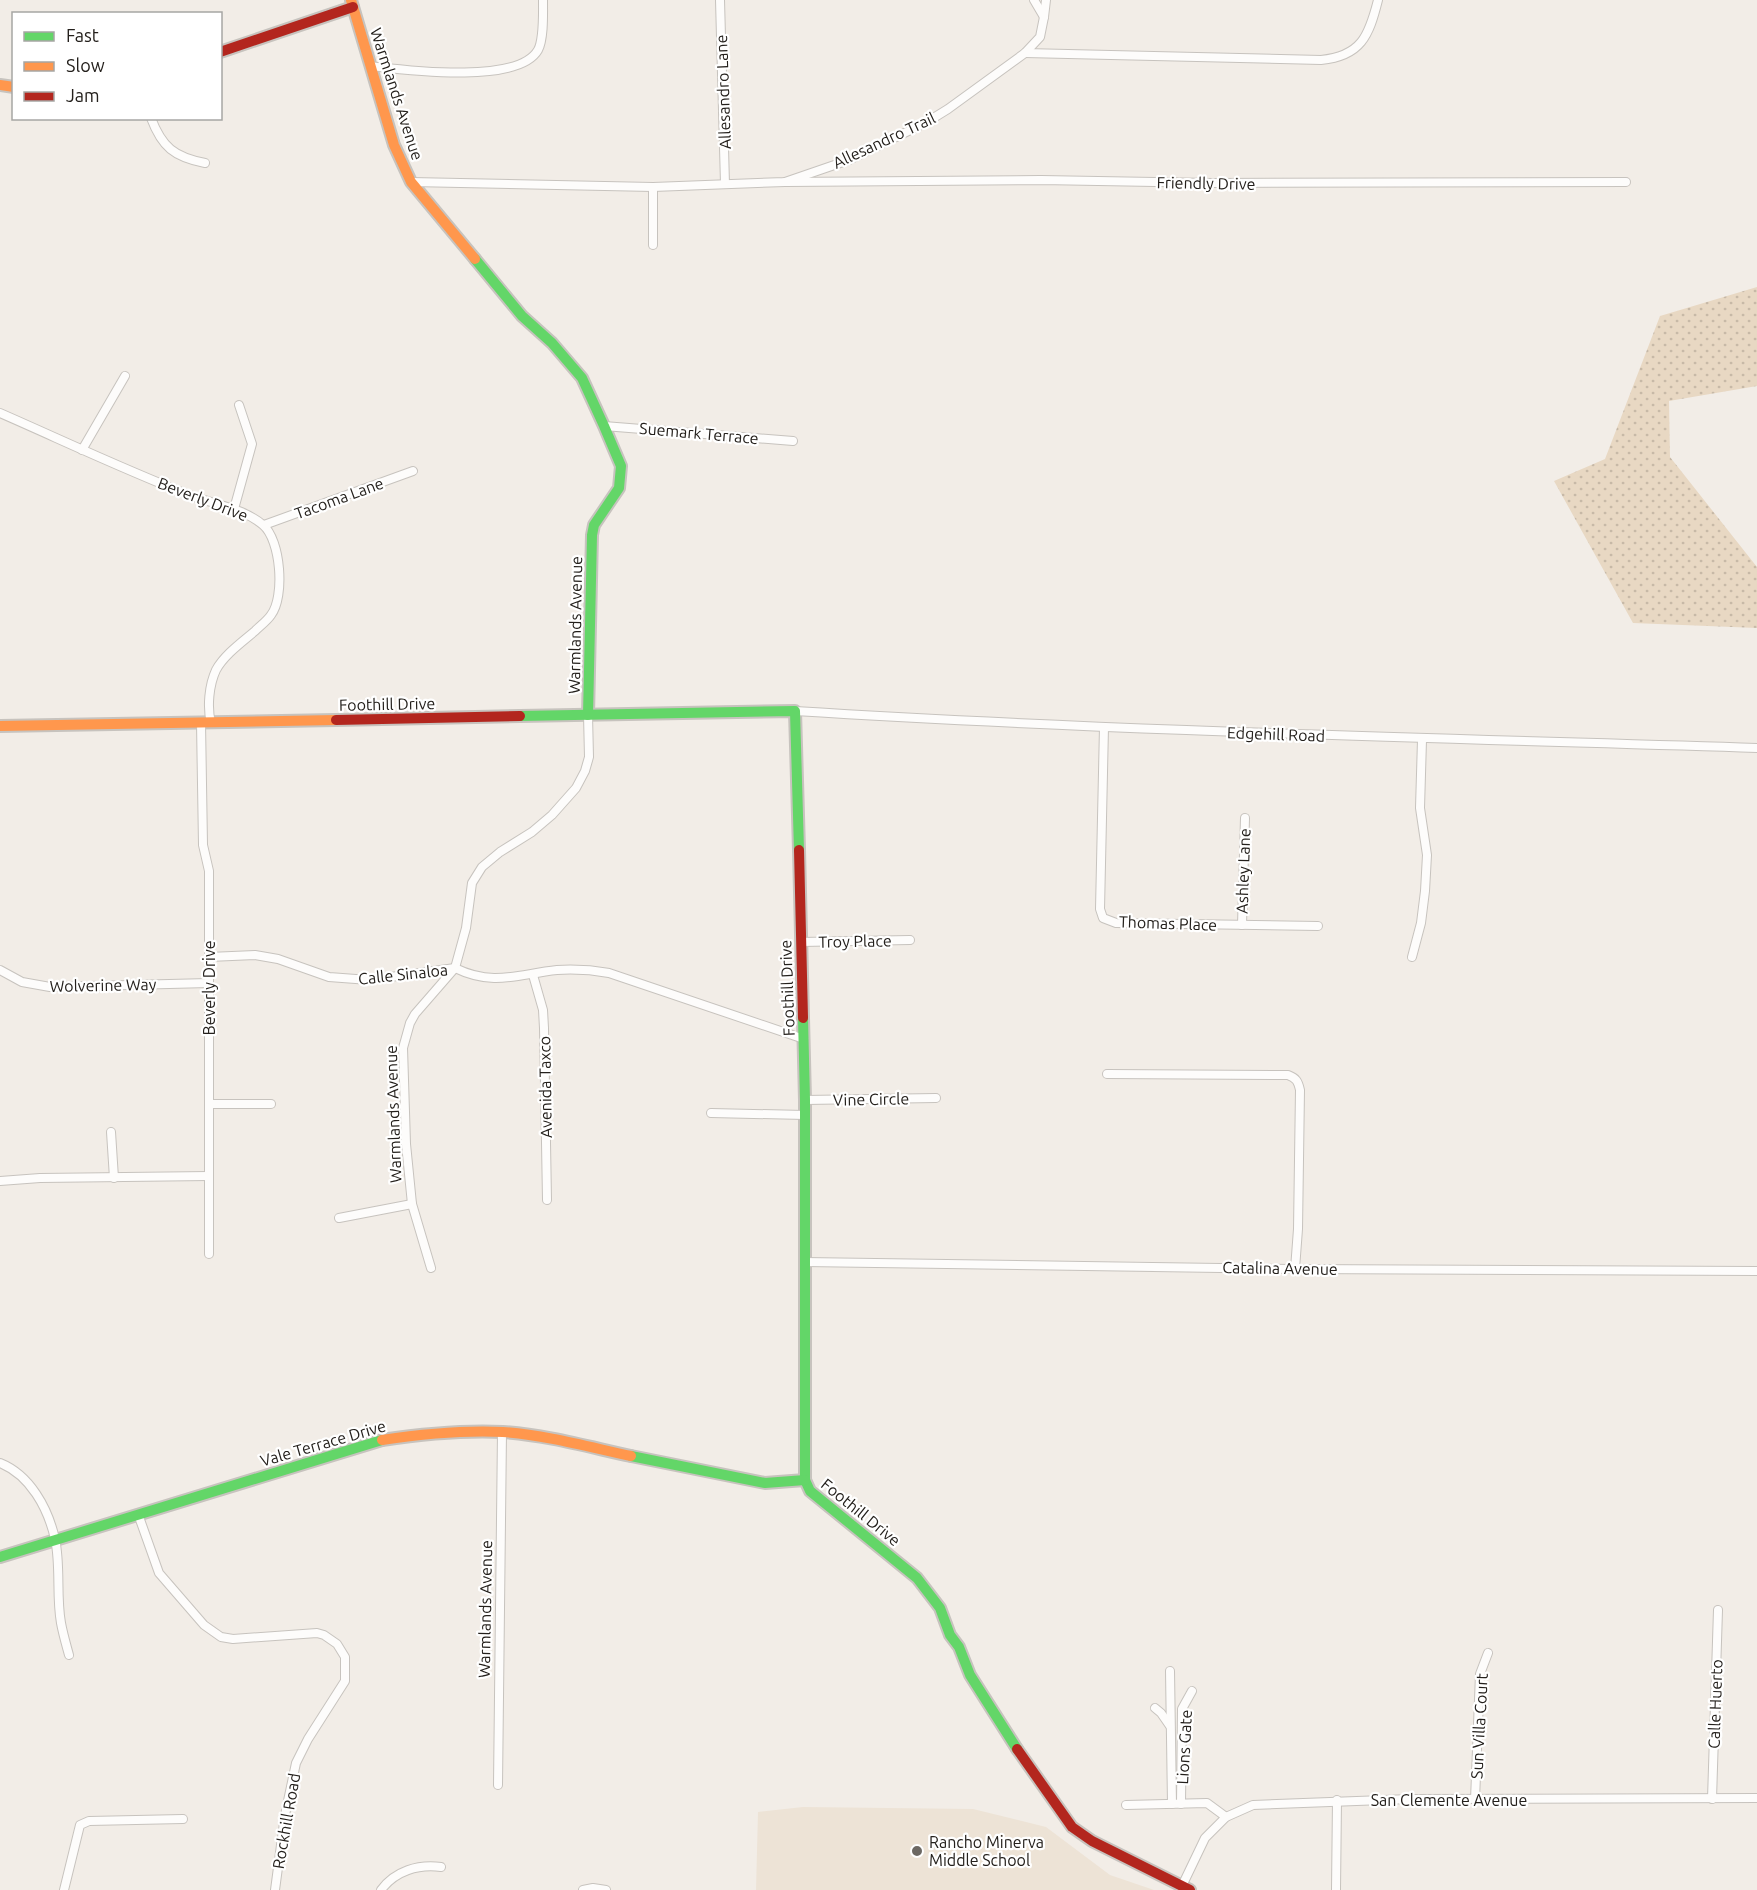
<svg xmlns="http://www.w3.org/2000/svg" width="1757" height="1890" font-family="Ubuntu,sans-serif">
<defs>
<pattern id="grass-dots" width="8" height="8" patternUnits="userSpaceOnUse" patternTransform="scale(1.5)"><rect width="8" height="8" fill="#e8d8c3"/><path d="M2 2h.1M6 6h.1" fill="none" stroke="#c7b9a7" stroke-width="1.8" stroke-linecap="round"/></pattern>
</defs>
<rect width="100%" height="100%" fill="#f2ede7"/>
<!-- built -->
<path fill="#ede3d6" d="M 803,1807 L 973,1809 L 1046,1827 L 1110,1875 L 1154,1890 L 756,1890 L 758,1812 Z"/>
<!-- grass -->
<path fill="url(#grass-dots)" d="M 1757,287 L 1757,386 L 1669,401 L 1670,457 L 1757,567 L 1757,628 L 1633,623 L 1554,481 L 1605,459 L 1660,316 Z"/>
<g fill="none" stroke-linecap="round" stroke-linejoin="round">
<!-- street casing -->
<g stroke="#c7c3be" stroke-width="10">
<g id="street">
<path d="M 720,0 L 725,184"/>
<path d="M 1034,0 L 1044,17"/>
<path d="M 1025,53 L 1321,60 C 1361,56 1369,36 1378,0"/>
<path d="M 370,66 C 405,70 518,85 538,50 C 544,39 543,13 543,0"/>
<path d="M 151,118 C 162,147 174,157 205,163"/>
<path d="M 411,182 L 653,187 L 785,182 L 849,160 L 927,122 L 948,109 L 1025,53 L 1040,37 L 1044,17 L 1046,0"/>
<path d="M 785,182 L 1041,180 L 1212,183 L 1626,182"/>
<path d="M 653,187 L 653,245"/>
<path d="M 0,413 C 64,441 127,471 192,496 C 216,505 243,508 263,525 C 281,540 285,597 271,615 C 267,621 260,626 255,631 C 242,642 224,655 216,670 C 209,685 207,707 211,723"/>
<path d="M 604,426 L 793,441"/>
<path d="M 82,450 L 125,376"/>
<path d="M 234,509 L 252,444 L 239,405"/>
<path d="M 264,525 L 413,471"/>
<path d="M 795,711 C 1116,731 1436,738 1757,748"/>
<path d="M 201,723 L 203,845 L 209,871 L 209,1254"/>
<path d="M 1104,727 L 1100,909 L 1103,918 L 1116,923 L 1318,926"/>
<path d="M 1242,925 L 1245,818"/>
<path d="M 801,942 L 910,940"/>
<path d="M 209,957 L 255,955 L 278,959 L 329,977 L 369,980 L 455,968 C 494,987 518,974 557,970 C 574,969 592,970 609,973 L 804,1039"/>
<path d="M 1412,957 L 1421,923 L 1425,891 L 1427,855 L 1420,808 L 1422,740"/>
<path d="M 0,970 L 22,982 L 50,987 L 209,983"/>
<path d="M 533,975 L 543,1010 L 544,1028 L 547,1200"/>
<path d="M 1107,1074 L 1288,1075 C 1296,1078 1298,1081 1300,1090 L 1298,1229 L 1295,1269"/>
<path d="M 805,1100 L 936,1098"/>
<path d="M 210,1104 L 271,1104"/>
<path d="M 711,1113 L 805,1115"/>
<path d="M 111,1132 L 114,1178"/>
<path d="M 0,1181 L 40,1178 L 209,1176"/>
<path d="M 339,1218 L 412,1204"/>
<path d="M 804,1262 L 1295,1269 L 1757,1271"/>
<path d="M 431,1268 L 412,1204 L 406,1144 L 403,1048 L 410,1023 L 415,1014 L 455,968 L 466,928 L 472,883 L 482,867 L 500,852 L 532,832 L 552,815 L 576,788 L 585,771 L 589,757 L 588,715"/>
<path d="M 0,1463 C 30,1475 48,1508 55,1539 C 61,1566 56,1596 61,1623 C 63,1634 66,1644 69,1655"/>
<path d="M 138,1514 L 159,1573 L 204,1625 L 221,1637 L 233,1639 L 317,1633 L 324,1635 L 337,1644 L 345,1657 L 345,1681 L 308,1739 L 296,1763 L 285,1815 L 275,1890"/>
<path d="M 1170,1671 L 1172,1804"/>
<path d="M 1155,1708 L 1161,1713 L 1170,1726"/>
<path d="M 498,1785 L 502,1432"/>
<path d="M 1712,1799 L 1718,1610"/>
<path d="M 1475,1800 L 1480,1674 L 1488,1653"/>
<path d="M 1181,1804 L 1182,1709 L 1192,1691"/>
<path d="M 1126,1805 L 1207,1803 L 1226,1817"/>
<path d="M 1182,1886 L 1205,1838 L 1226,1817 L 1253,1805 L 1410,1799 L 1757,1798"/>
<path d="M 64,1890 L 80,1825 L 89,1821 L 183,1819"/>
<path d="M 381,1890 C 395,1871 418,1864 441,1867"/>
<path d="M 583,1890 L 593,1888 L 606,1890"/>
<path d="M 1336,1890 L 1337,1800"/>
</g>
</g>
<!-- fast casing -->
<g stroke="#c7c3be" stroke-width="14">
<g id="fast">
<path d="M 475,259 L 522,316 L 552,343 L 582,378 L 604,426 L 621,466 L 619,488 L 594,525 L 592,535 L 588,715"/>
<path d="M 520,716 L 795,711 L 799,850"/>
<path d="M 803,1018 L 805,1100 L 805,1480 L 810,1491 L 917,1578 L 940,1608 L 950,1635 L 959,1647 L 970,1675 L 1017,1749"/>
<path d="M 631,1456 L 765,1483 L 805,1480"/>
<path d="M 0,1557 L 382,1440"/>
</g>
</g>
<!-- slow casing -->
<g stroke="#c7c3be" stroke-width="14">
<g id="slow">
<path d="M 351,0 L 394,145 L 411,182 L 475,259"/>
<path d="M 0,85 L 14,87"/>
<path d="M 0,726 L 336,720"/>
<path d="M 382,1440 C 422,1434 462,1430 503,1432 C 546,1435 589,1447 631,1456"/>
</g>
</g>
<!-- jam casing -->
<g stroke="#c7c3be" stroke-width="14">
<g id="jam">
<path d="M 220,52 L 353,7"/>
<path d="M 336,720 L 520,716"/>
<path d="M 799,850 L 803,1018"/>
<path d="M 1017,1749 L 1072,1827 L 1092,1841 L 1190,1890"/>
</g>
</g>
<!-- street -->
<use href="#street" stroke="#fdfcfb" stroke-width="8"/>
<!-- fast -->
<use href="#fast" stroke="#63d668" stroke-width="10"/>
<!-- slow -->
<use href="#slow" stroke="#ff974d" stroke-width="10"/>
<!-- jam -->
<use href="#jam" stroke="#b3261e" stroke-width="10"/>
</g>
<!-- markers -->
<circle fill="#6c6863" stroke="#fff" stroke-width="2" cx="917" cy="1851" r="6"/>
<g text-anchor="middle" dominant-baseline="central" stroke-width="4.5" stroke-linejoin="round" paint-order="stroke">
<!-- street labels -->
<g font-size="16" fill="#24201c" stroke="#fff">
<text transform="translate(723 92) rotate(-92)">Allesandro Lane</text>
<text transform="translate(397 94) rotate(72)">Warmlands Avenue</text>
<text transform="translate(884 140) rotate(-25)">Allesandro Trail</text>
<text transform="translate(1206 183) rotate(1)">Friendly Drive</text>
<text transform="translate(699 433) rotate(5)">Suemark Terrace</text>
<text transform="translate(339 498) rotate(-20)">Tacoma Lane</text>
<text transform="translate(203 499) rotate(21)">Beverly Drive</text>
<text transform="translate(575 625) rotate(-89)">Warmlands Avenue</text>
<text transform="translate(387 704) rotate(-1)">Foothill Drive</text>
<text transform="translate(1276 734) rotate(2)">Edgehill Road</text>
<text transform="translate(1243 871) rotate(-88)">Ashley Lane</text>
<text transform="translate(1168 923) rotate(2)">Thomas Place</text>
<text transform="translate(855 941) rotate(-1)">Troy Place</text>
<text transform="translate(403 974) rotate(-6)">Calle Sinaloa</text>
<text transform="translate(103 985) rotate(-1)">Wolverine Way</text>
<text transform="translate(209 988) rotate(-90)">Beverly Drive</text>
<text transform="translate(787 988) rotate(-92)">Foothill Drive</text>
<text transform="translate(545 1087) rotate(-91)">Avenida Taxco</text>
<text transform="translate(871 1099) rotate(-1)">Vine Circle</text>
<text transform="translate(393 1114) rotate(-92)">Warmlands Avenue</text>
<text transform="translate(1280 1268) rotate(1)">Catalina Avenue</text>
<text transform="translate(323 1443) rotate(-16)">Vale Terrace Drive</text>
<text transform="translate(861 1512) rotate(39)">Foothill Drive</text>
<text transform="translate(485 1609) rotate(-89)">Warmlands Avenue</text>
<text transform="translate(1715 1704) rotate(-88)">Calle Huerto</text>
<text transform="translate(1479 1726) rotate(-87)">Sun Villa Court</text>
<text transform="translate(1184 1747) rotate(-87)">Lions Gate</text>
<text x="1449" y="1800">San Clemente Avenue</text>
<text transform="translate(286 1821) rotate(-80)">Rockhill Road</text>
</g>
<!-- poi labels -->
<g font-size="16" fill="#24201c" stroke="#fff" text-anchor="start">
<text x="929" y="1842">Rancho Minerva<tspan x="929" dy="18">Middle School</tspan></text>
</g>
</g>
<!-- legend -->
<rect x="12" y="12" width="210" height="108" fill="#ffffff" stroke="#a7a6a4" stroke-width="1.5"/>
<rect x="24" y="32" width="30" height="9" fill="#63d668" stroke="#a7a6a4" stroke-width="1.5"/>
<text x="66" y="42" font-size="18" fill="#24201c">Fast</text>
<rect x="24" y="62" width="30" height="9" fill="#ff974d" stroke="#a7a6a4" stroke-width="1.5"/>
<text x="66" y="72" font-size="18" fill="#24201c">Slow</text>
<rect x="24" y="92" width="30" height="9" fill="#b3261e" stroke="#a7a6a4" stroke-width="1.5"/>
<text x="66" y="102" font-size="18" fill="#24201c">Jam</text>
</svg>
